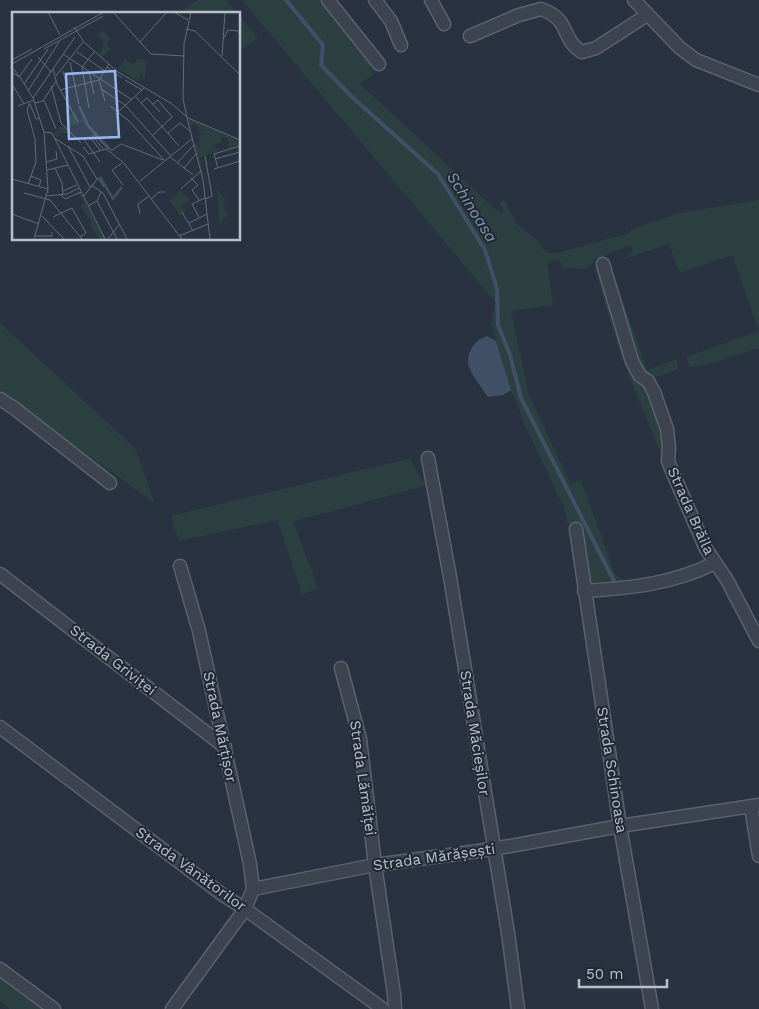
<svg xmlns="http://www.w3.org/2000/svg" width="759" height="1009" font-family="'Work Sans',sans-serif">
<rect width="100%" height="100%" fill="#293240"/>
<!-- green -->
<g fill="#2c4042">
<path d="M 198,0 L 226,0 L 238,14 L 177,14 Z"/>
<path d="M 242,0 L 321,0 L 369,61 L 374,75 L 359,83 L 496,210 L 503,212 L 500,202 L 504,199 L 517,224 L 535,238 L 546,253 L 557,253 L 630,233 L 631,229 L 680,213 L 759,200 L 759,348 L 706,365 L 690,367 L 686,357 L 759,331 L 732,255 L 680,273 L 669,244 L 624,259 L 633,251 L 631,245 L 596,259 L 587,269 L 563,268 L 560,260 L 547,262 L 553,305 L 511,311 L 529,395 L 571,484 L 581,480 L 615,574 L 626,582 L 695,566 L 679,574 L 602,587 L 589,583 L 579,523 L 568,524 L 564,508 L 526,427 L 511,390 L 491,323 L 495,302 Z"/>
<path d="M 239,15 L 258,38 L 239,51 Z"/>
<path d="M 610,264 L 647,370 L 677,359 L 678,369 C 663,375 657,380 642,372 L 608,269 Z"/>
<path d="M 600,268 L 663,429 L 664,462 L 622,359 L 595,269 Z"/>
<path d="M 0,323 L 135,448 L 155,504 C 105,465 50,431 0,391 Z"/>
<path d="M 411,458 L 417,473 L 427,485 L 341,509 L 293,521 L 318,588 L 302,595 L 277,520 L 179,541 L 171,516 Z"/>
<path d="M 0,974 L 49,1009 L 10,1009 L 0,1001 Z"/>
</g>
<!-- water -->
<path fill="#405067" d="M 487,336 L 496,341 L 511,390 L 503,395 L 488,397 C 483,390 469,371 468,363 C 467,351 476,339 487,336 Z"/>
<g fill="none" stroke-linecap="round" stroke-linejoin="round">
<!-- stream -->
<path stroke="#405067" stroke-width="4" d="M 286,0 L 323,45 L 321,65 L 351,96 L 438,174 L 485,250 L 497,289 L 498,325 L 510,355 L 521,398 L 615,583"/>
<!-- street casing -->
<g stroke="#5a626d" stroke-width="15">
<g id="street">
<path d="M 328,0 L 379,64"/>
<path d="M 375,0 L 391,21 L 401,45"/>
<path d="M 431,0 L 444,24"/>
<path d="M 634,0 L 680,48 L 696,60 L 759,85"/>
<path d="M 470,36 L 519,15 L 541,9 C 572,20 560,39 582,52 L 596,48 L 647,15"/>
<path d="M 603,264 L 632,361 L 640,376 L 648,381 L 654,392 L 667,429 L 669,448 L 668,461 L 672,471 L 706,549 L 727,580 L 759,641"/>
<path d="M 0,399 L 14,408 L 110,483"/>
<path d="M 428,458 L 450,577 L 508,933 L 518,1009"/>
<path d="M 576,529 L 620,826 L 652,1009"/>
<path d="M 180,566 L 199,631 L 250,864 L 253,889"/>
<path d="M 0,574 L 225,747"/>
<path d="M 584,591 C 632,588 672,584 715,563"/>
<path d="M 341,668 L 360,739 L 375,865 L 394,994 L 395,1009"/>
<path d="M 0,727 L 223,895 L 245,909 L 383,1009"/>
<path d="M 751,807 L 759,856"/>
<path d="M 253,889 L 375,865 L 493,849 L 620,826 L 759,805"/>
<path d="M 0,969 L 54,1009"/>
<path d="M 172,1009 L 245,909 L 253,889"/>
</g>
</g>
<!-- street -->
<use href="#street" stroke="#3d4450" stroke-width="12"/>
</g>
<g text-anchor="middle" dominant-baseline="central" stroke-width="4" stroke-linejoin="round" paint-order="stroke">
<!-- street labels -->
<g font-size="15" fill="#b9c0ca" stroke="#212935">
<text transform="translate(691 511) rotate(66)">Strada Brăila</text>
<text transform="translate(113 660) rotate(38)">Strada Griviței</text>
<text transform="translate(220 727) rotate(78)">Strada Mărțișor</text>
<text transform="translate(475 733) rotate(81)">Strada Măcieșilor</text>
<text transform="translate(612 770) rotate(81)">Strada Schinoasa</text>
<text transform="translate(363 778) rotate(82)">Strada Lămăiței</text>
<text transform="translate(434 857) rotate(-8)">Strada Mărășești</text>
<text transform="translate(191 869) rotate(36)">Strada Vânătorilor</text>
</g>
<!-- water labels -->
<g font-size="16" font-style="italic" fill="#8496af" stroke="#212935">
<text transform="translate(472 207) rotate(58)">Schinoasa</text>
</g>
</g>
<!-- overview -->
<g transform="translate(12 12)">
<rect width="228" height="228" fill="#293240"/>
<path d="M 90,18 L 99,26 L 95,31 L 99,37 L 90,45 L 87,42 L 93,31 L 86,24 L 82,25 ZM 116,41 L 113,47 L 119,51 L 122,52 L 126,46 L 132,48 L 135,51 L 132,69 L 129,62 L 126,69 L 106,57 ZM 65,89 L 72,101 L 73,107 L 99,137 L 105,133 L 101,127 L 105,132 L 108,131 L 98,139 L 70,110 L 55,115 L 58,121 L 48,121 L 44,126 L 43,118 L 47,121 L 46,116 L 55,113 L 54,105 L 63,102 L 62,97 L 67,109 L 72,106 L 65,90 L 59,90 ZM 177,107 L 227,129 L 227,133 L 215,137 L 217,130 L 214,127 L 220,128 L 206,123 L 212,126 L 207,126 L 211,129 L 202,134 L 207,139 L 188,145 L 193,176 L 182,128 L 188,137 L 186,124 L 191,122 L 185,118 L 187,116 L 182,112 L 177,115 L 178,120 L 176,114 ZM 203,175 L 213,187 L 211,198 L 216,200 L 207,215 L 202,215 L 207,214 L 206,186 L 195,187 L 195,192 L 194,188 L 207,185 ZM 67,177 L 86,216 L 95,227 L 88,227 L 78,214 L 79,209 L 68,193 L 72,191 L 65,178 ZM 169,178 L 171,183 L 175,184 L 180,192 L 178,189 L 169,193 L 172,198 L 177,196 L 168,204 L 164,198 L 159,202 L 165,197 L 157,189 Z" fill="#2c4042"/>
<path fill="none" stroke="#405067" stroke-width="2.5" d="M 67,94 L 77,115 L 99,138M 88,165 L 101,187 L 110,175"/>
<path fill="none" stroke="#636b77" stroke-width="1" d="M 36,0 L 48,23M 101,0 L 139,42 L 172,44M 162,0 L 176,8M 62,15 L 72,30 L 106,60 L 160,92 L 176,106 L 228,128M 174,17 L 183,19 L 228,63M 211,27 L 216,18 L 226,19 L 228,23M 128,30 L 155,0M 32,37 L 91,4M 65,40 L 93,59M 51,42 L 120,88M 210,44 L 213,0M 26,45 L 39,60M 0,48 L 20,37M 58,50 L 67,92M 0,52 L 92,0M 70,55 L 77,96M 70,55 L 82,40M 95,55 L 110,66M 2,57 L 7,65 L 20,47M 41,57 L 45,72 L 66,110M 51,59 L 55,75M 77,60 L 82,82M 0,61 L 8,65 L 21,86 L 32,120 L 36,177 L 22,227M 44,64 L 71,30M 87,68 L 93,89M 113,68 L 130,78M 0,72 L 12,92M 12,72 L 36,37M 39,74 L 49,111 L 69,131M 89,77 L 113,93M 48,78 L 87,68 L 97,52M 16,79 L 47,30M 124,85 L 167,134M 21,86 L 63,25M 32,88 L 44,117M 23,91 L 31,89 L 44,69M 129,91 L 135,86 L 148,100M 18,92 L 24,107 L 28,106M 113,93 L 158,143M 6,94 L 22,88M 98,94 L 117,109 L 152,148M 106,100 L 132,76M 175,105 L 171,87 L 172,32 L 179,0M 175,106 L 191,168 L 198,227M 32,120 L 40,121 L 93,227M 156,121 L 168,111 L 179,120M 82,122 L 96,137M 80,123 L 91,137M 141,123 L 160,105 L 146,88 L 141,92M 78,125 L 88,138M 42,126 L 71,144 L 85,167M 71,126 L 88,150M 56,134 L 78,175M 71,135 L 77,142 L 94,137 L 111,150 L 170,227M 99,139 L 109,132 L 151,148M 157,144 L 181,163M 193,144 L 200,184 L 193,187M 203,147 L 228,140M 34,150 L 45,147 L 44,139M 110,151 L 100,158 L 111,173M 165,151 L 182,133M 43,156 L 50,171 L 51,183M 172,156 L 185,141M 206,156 L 202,142 L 228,134M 202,157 L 228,149M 35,158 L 56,153M 19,164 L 29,168 L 27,175M 179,166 L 186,173 L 180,178 L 187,188M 0,167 L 36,177M 128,169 L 181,126M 16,172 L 24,150 L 23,127 L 15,98 L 18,91M 79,173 L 91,181 L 115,227M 169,177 L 189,159M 51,179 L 65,173M 12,181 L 38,188 L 70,227M 49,183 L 53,187 L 69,180M 35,184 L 55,182 L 67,176M 71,185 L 86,166 L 92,175M 139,187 L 147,180 L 153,180M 85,189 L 105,227M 76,194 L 85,189 L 89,180M 170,200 L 181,219M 0,202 L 27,212M 128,202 L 126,192 L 137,184M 30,204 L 52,227M 41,205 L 60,196 L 74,221 L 68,225M 187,205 L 180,192 L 193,186M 177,211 L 195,202M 23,224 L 40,224 L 40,220M 167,224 L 196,212M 96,227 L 107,213"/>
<path fill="#98b9f0" fill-opacity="0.15" stroke="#98b9f0" stroke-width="2.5" d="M 103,59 L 107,125 L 57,127 L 54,62 Z"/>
<rect width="228" height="228" fill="none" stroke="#b9c0ca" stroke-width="2.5"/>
</g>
<!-- scale -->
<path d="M579 979v8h88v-8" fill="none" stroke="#b9c0ca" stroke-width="2.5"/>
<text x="586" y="979" font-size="15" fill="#b9c0ca" stroke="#212935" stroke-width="4" paint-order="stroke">50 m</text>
</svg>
